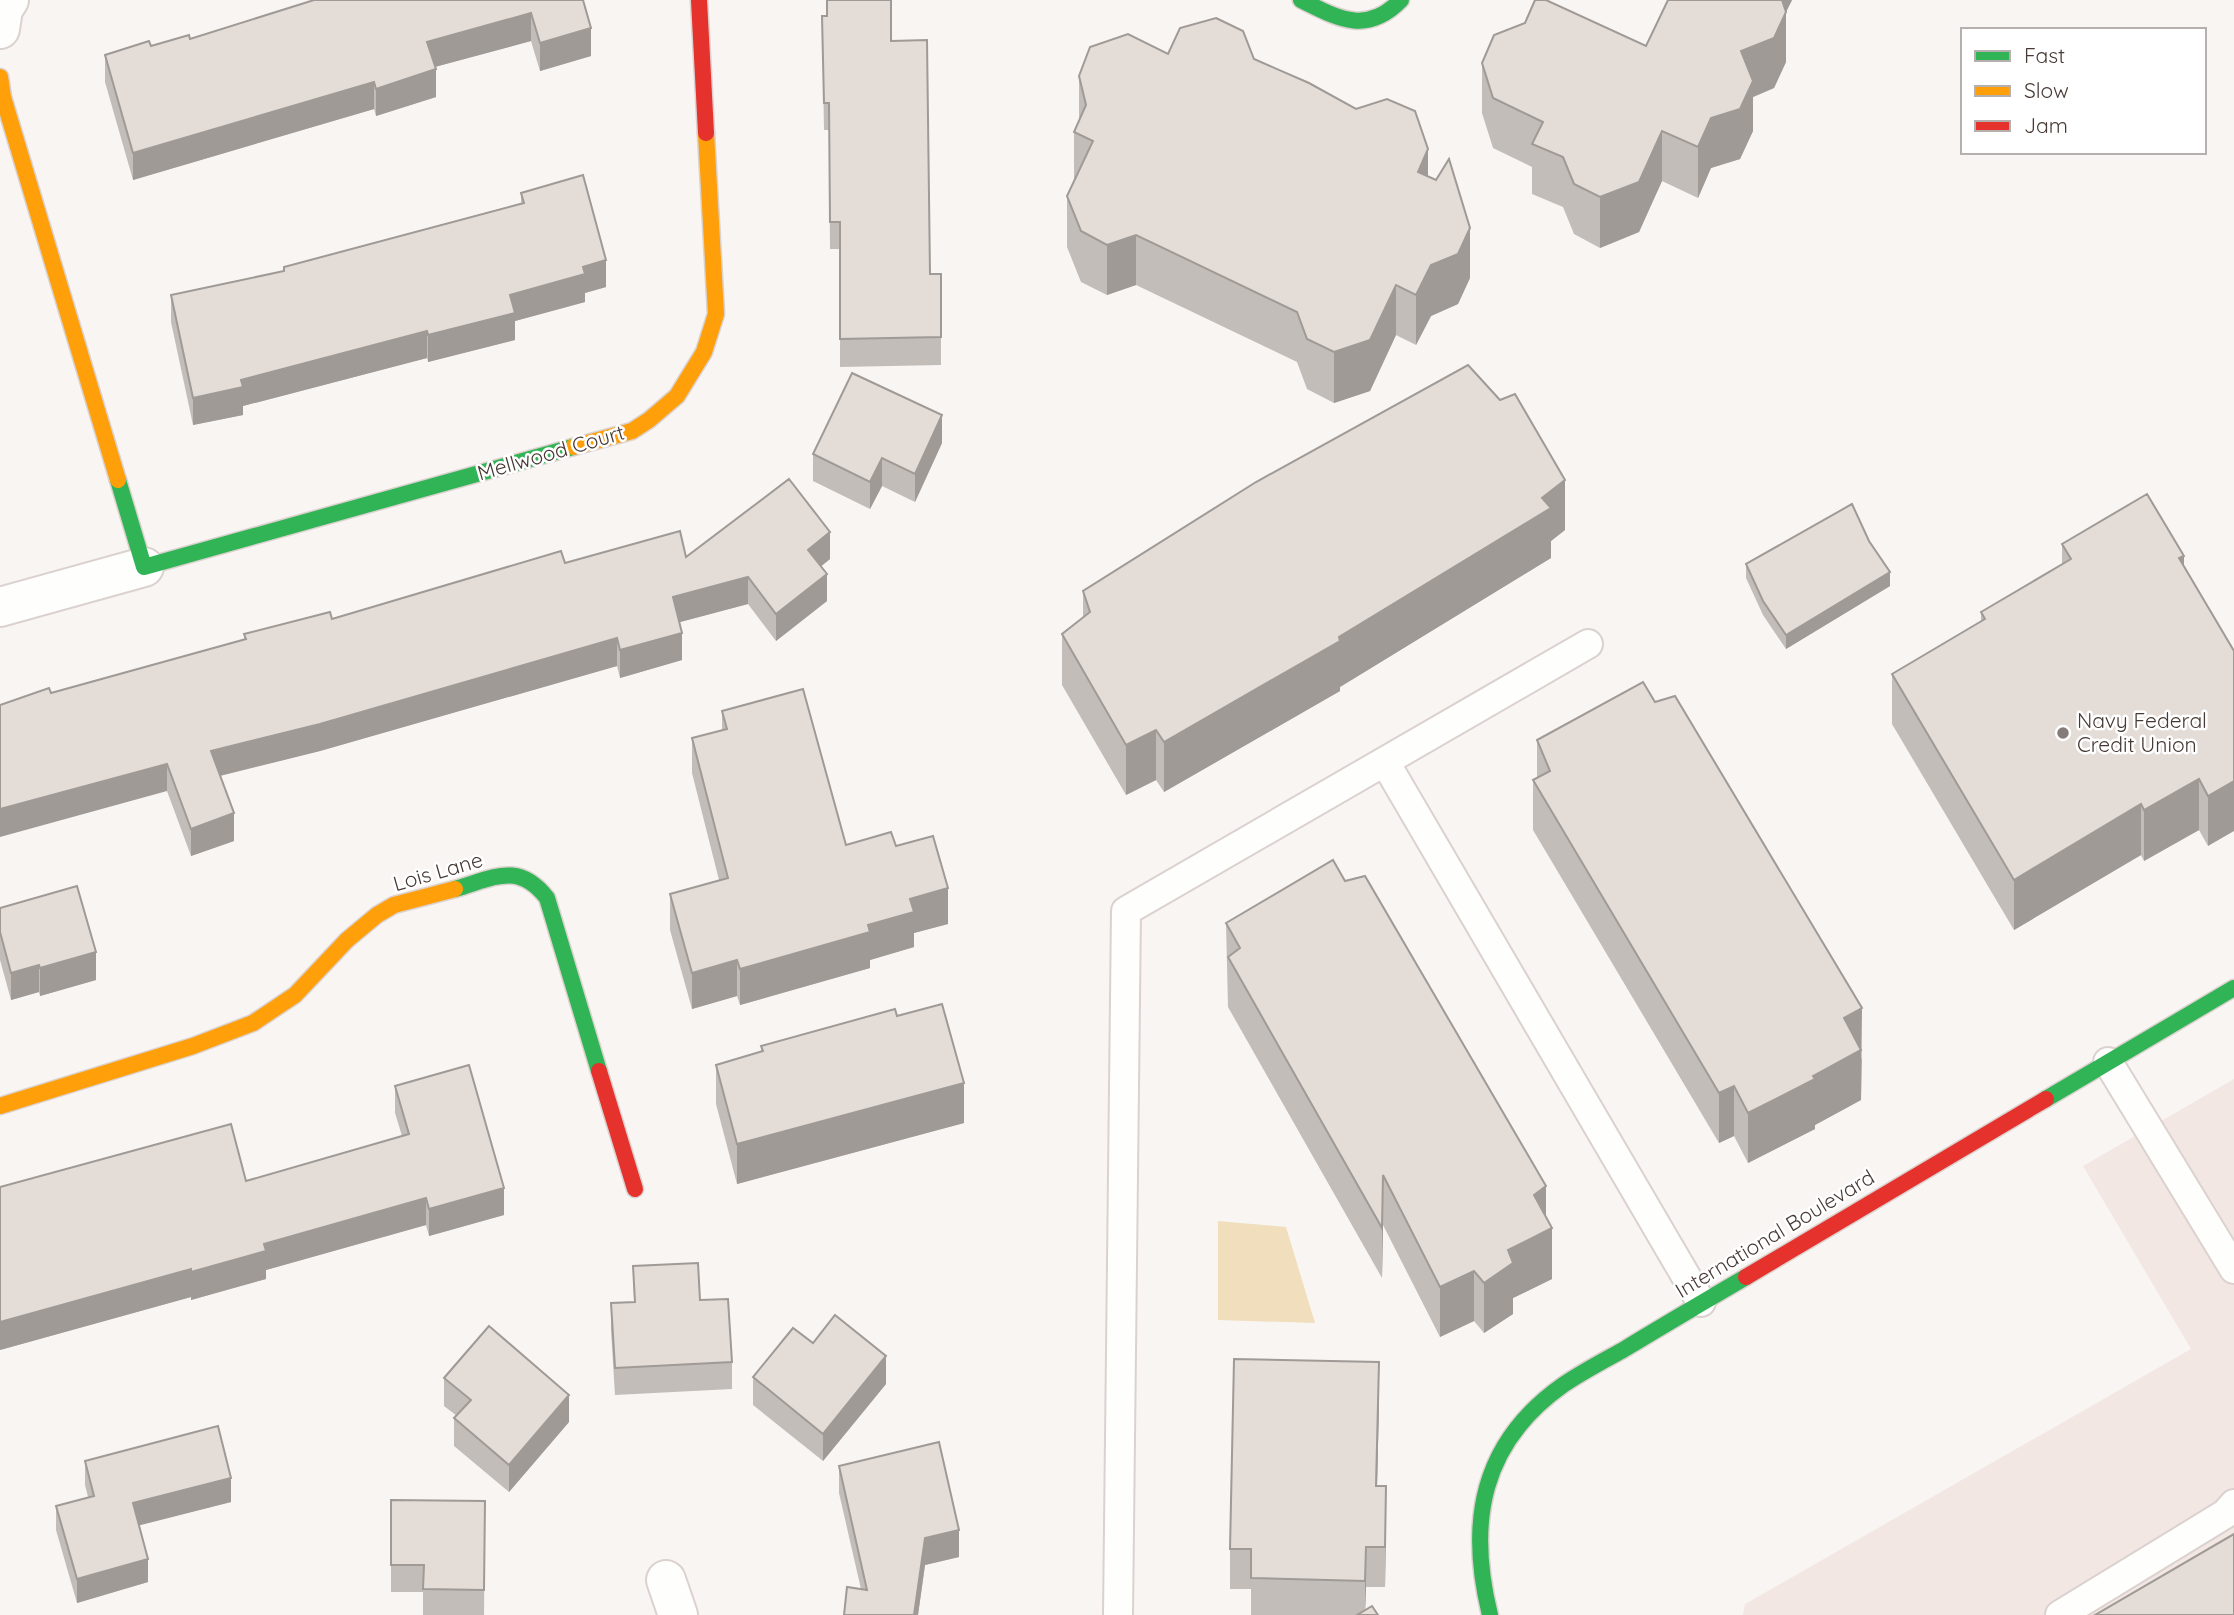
<svg xmlns="http://www.w3.org/2000/svg" width="2234" height="1615" viewBox="0 0 2234 1615" font-family="Quicksand,sans-serif">
<style>
.built{fill:#f3e7e3}
.green{fill:#f0debd}
.lines{fill:none;stroke-linecap:round;stroke-linejoin:round}
.lane-casing{stroke:#dbd2cf;stroke-width:32}
.street-casing{stroke:#dbd2cf;stroke-width:42}
.fast-casing{stroke:#dbd2cf;stroke-width:19}
.slow-casing{stroke:#dbd2cf;stroke-width:19}
.jam-casing{stroke:#dbd2cf;stroke-width:19}
.lane{stroke:#fefefd;stroke-width:28}
.street{stroke:#fefefd;stroke-width:38}
.fast{stroke:#30b455;stroke-width:16}
.slow{stroke:#ff9f0a;stroke-width:16}
.jam{stroke:#e5322d;stroke-width:16}
.wall{fill:#c3bdb9}
.shaded-wall{fill:#9f9a96}
.building{fill:#e3dcd7;stroke:#9f9a96;stroke-width:2}
.poi-dot{fill:#857b78;stroke:#fff;stroke-width:2.5}
.labels{text-anchor:middle;stroke-width:5;stroke-linejoin:round;paint-order:stroke}
.street-label{font-size:21px;fill:#473a35;stroke:#fff}
.poi-label{font-size:21px;fill:#473a35;stroke:#fff;text-anchor:start}
</style>
<rect width="100%" height="100%" fill="#f9f5f3"/>
<polygon class="built" points="2234,1079 2234,1615 1743,1615 1745,1604 2191,1349 2083,1166"/>
<polygon class="green" points="1218,1221 1286,1227 1315,1323 1218,1320"/>
<g class="lines">
<defs>
<g id="lane">
<polyline points="1385,762 1701,1302"/>
<polyline points="2108,1062 2234,1269"/>
<polyline points="1118,1615 1126,911 1588,644"/>
<polyline points="2060,1615 2225,1514 2234,1504"/>
</g>
<g id="street">
<polyline points="0,29 3,9 9,0"/>
<polyline points="0,607 144,567"/>
<polyline points="666,1580 678,1615"/>
</g>
<g id="fast">
<path d="M 1301,0 C 1339,19 1367,35 1401,0"/>
<polyline points="118,480 144,567 573,447"/>
<path d="M 455,889 C 494,878 518,861 547,898 L 599,1071"/>
<polyline points="2046,1099 2234,988"/>
<path d="M 1490,1615 C 1467,1522 1481,1443 1563,1385 C 1582,1372 1603,1361 1623,1350 C 1664,1325 1705,1301 1746,1277"/>
</g>
<g id="slow">
<polyline points="0,77 3,97 118,480"/>
<polyline points="573,447 632,431 649,420 677,396 704,352 716,314 706,133"/>
<polyline points="0,1106 193,1046 253,1023 295,995 347,940 377,915 394,905 455,889"/>
</g>
<g id="jam">
<polyline points="699,0 706,133"/>
<polyline points="599,1071 635,1189"/>
<polyline points="1746,1277 2046,1099"/>
</g>
</defs>
<use href="#lane" class="lane-casing"/>
<use href="#street" class="street-casing"/>
<use href="#fast" class="fast-casing"/>
<use href="#slow" class="slow-casing"/>
<use href="#jam" class="jam-casing"/>
<use href="#lane" class="lane"/>
<use href="#street" class="street"/>
<use href="#fast" class="fast"/>
<use href="#slow" class="slow"/>
<use href="#jam" class="jam"/>
</g>
<g class="wall">
<polygon points="583,0 591,56 540,71 531,41 435,67 436,97 376,116 374,109 133,180 105,82 105,55 151,46 190,39"/>
<polygon points="1668,0 1792,0 1786,12 1786,62 1774,88 1753,97 1753,131 1740,159 1711,168 1698,198 1662,181 1639,232 1600,248 1574,234 1563,207 1532,194 1532,167 1493,148 1482,113 1482,63 1646,46"/>
<polygon points="822,16 891,41 930,274 941,274 941,365 840,367 840,249 830,249 829,130 824,130"/>
<polygon points="1168,54 1254,59 1428,177 1470,278 1458,304 1431,316 1416,345 1396,335 1370,391 1334,403 1307,389 1297,362 1136,285 1107,295 1081,282 1067,247 1067,196 1074,181 1074,132 1079,121 1079,76"/>
<polygon points="521,193 606,287 585,293 585,302 515,321 515,340 428,362 427,358 243,406 243,415 193,425 171,322 171,295 284,271 284,267 521,203"/>
<polygon points="942,443 915,502 882,486 870,509 813,481 813,454"/>
<polygon points="1565,530 1551,541 1551,558 1340,687 1340,691 1164,792 1156,780 1126,795 1062,685 1062,634 1083,617 1083,591"/>
<polygon points="1869,541 1890,586 1786,649 1763,615 1746,578 1746,564"/>
<polygon points="2062,544 2184,566 2234,651 2208,846 2199,830 2144,861 2141,855 2014,930 1892,724 1892,674 1981,621 1981,612 2062,564"/>
<polygon points="686,557 830,559 821,566 827,601 776,641 748,604 679,622 682,660 620,678 617,666 320,751 220,776 234,841 191,856 167,791 51,693 244,640 244,634 332,619 565,563"/>
<polygon points="722,711 846,845 896,846 948,924 914,933 914,947 870,960 870,968 740,1005 737,996 692,1009 670,930 670,894 719,880 692,773 692,738 722,730"/>
<polygon points="1537,740 1862,1059 1861,1100 1815,1125 1815,1129 1748,1163 1734,1136 1719,1143 1533,830 1533,780 1537,778"/>
<polygon points="0,908 96,980 40,996 39,992 11,1000 0,960"/>
<polygon points="1226,923 1546,1217 1552,1279 1513,1298 1513,1314 1484,1333 1474,1321 1440,1337 1383,1225 1382,1278 1228,1007"/>
<polygon points="897,1016 964,1123 737,1184 716,1104 716,1065 761,1052 761,1046"/>
<polygon points="395,1086 504,1215 429,1236 426,1225 266,1270 266,1279 191,1300 191,1297 0,1350 246,1181 402,1136 395,1113"/>
<polygon points="633,1266 700,1300 732,1362 732,1389 615,1395 611,1330 611,1303 634,1302"/>
<polygon points="813,1343 886,1384 823,1461 753,1405 753,1377"/>
<polygon points="444,1378 569,1422 509,1492 454,1446 454,1418 457,1416 444,1406"/>
<polygon points="1379,1402 1377,1486 1386,1526 1385,1587 1366,1587 1365,1610 1378,1615 1251,1615 1251,1589 1230,1589 1230,1549"/>
<polygon points="85,1461 231,1502 139,1525 148,1582 77,1603 56,1530 56,1506 88,1497 85,1485"/>
<polygon points="839,1466 959,1557 925,1565 918,1615 844,1615 861,1589 839,1493"/>
<polygon points="391,1500 485,1501 484,1615 423,1615 423,1592 391,1592"/>
</g>
<g class="shaded-wall">
<polygon points="1776,0 1792,0 1786,12 1786,62 1774,88 1753,97 1753,131 1740,159 1711,168 1698,198 1698,147 1741,51"/>
<polygon points="531,13 531,41 427,69 427,42"/>
<polygon points="591,28 591,56 540,71 540,43"/>
<polygon points="436,69 436,97 376,116 376,89"/>
<polygon points="374,82 374,109 133,180 133,153"/>
<polygon points="1662,131 1662,181 1639,232 1600,248 1600,197"/>
<polygon points="1428,149 1428,199 1418,172"/>
<polygon points="1470,228 1470,278 1458,304 1431,316 1416,345 1416,295 1431,265"/>
<polygon points="1136,235 1136,285 1107,295 1107,245"/>
<polygon points="606,260 606,287 585,293 585,302 515,321 515,340 428,362 428,335 510,295 583,267"/>
<polygon points="1396,285 1396,335 1370,391 1334,403 1334,352"/>
<polygon points="427,331 427,358 243,406 243,415 193,425 193,398 241,380"/>
<polygon points="942,415 942,443 915,502 915,474"/>
<polygon points="882,458 882,486 870,509 870,482"/>
<polygon points="1565,480 1565,530 1551,541 1551,558 1340,687 1340,691 1164,792 1164,742 1542,498"/>
<polygon points="830,532 830,559 808,577 808,550"/>
<polygon points="2184,556 2184,606 2179,558"/>
<polygon points="1890,572 1890,586 1786,649 1786,635"/>
<polygon points="827,574 827,601 776,641 776,614"/>
<polygon points="748,577 748,604 673,624 673,597"/>
<polygon points="682,633 682,660 620,678 620,650"/>
<polygon points="617,638 617,666 320,751 211,778 211,751"/>
<polygon points="1156,730 1156,780 1126,795 1126,745"/>
<polygon points="167,764 167,791 0,837 0,809"/>
<polygon points="2199,779 2199,830 2144,861 2144,810"/>
<polygon points="2234,781 2234,831 2208,846 2208,796"/>
<polygon points="2141,804 2141,855 2014,930 2014,880"/>
<polygon points="234,813 234,841 191,856 191,829"/>
<polygon points="948,888 948,924 914,933 914,947 870,960 870,968 740,1005 740,969 868,925 910,899"/>
<polygon points="96,952 96,980 40,996 40,968"/>
<polygon points="737,960 737,996 692,1009 692,973"/>
<polygon points="39,965 39,992 11,1000 11,973"/>
<polygon points="1862,1008 1861,1100 1815,1125 1815,1129 1748,1163 1748,1113 1813,1076 1844,1018"/>
<polygon points="964,1083 964,1123 737,1184 737,1144"/>
<polygon points="1734,1086 1734,1136 1719,1143 1719,1093"/>
<polygon points="1383,1175 1383,1225 1382,1278 1382,1228"/>
<polygon points="1546,1186 1546,1231 1552,1228 1552,1279 1513,1298 1513,1314 1484,1333 1484,1283 1508,1250 1534,1195"/>
<polygon points="504,1188 504,1215 429,1236 429,1209"/>
<polygon points="426,1198 426,1225 266,1270 266,1279 191,1300 191,1272 264,1244"/>
<polygon points="191,1269 191,1297 0,1350 0,1322"/>
<polygon points="1474,1271 1474,1321 1440,1337 1440,1287"/>
<polygon points="886,1356 886,1384 823,1461 823,1434"/>
<polygon points="1379,1362 1379,1402 1376,1526 1376,1486"/>
<polygon points="569,1395 569,1422 509,1492 509,1465"/>
<polygon points="231,1478 231,1502 133,1527 133,1503"/>
<polygon points="1386,1486 1386,1526 1385,1587 1385,1547"/>
<polygon points="959,1530 959,1557 925,1565 918,1615 914,1615 925,1538"/>
<polygon points="1366,1547 1366,1587 1365,1615 1365,1581"/>
<polygon points="148,1559 148,1582 77,1603 77,1579"/>
</g>
<g class="building">
<polygon points="314,0 583,0 591,28 540,43 531,13 427,42 436,69 376,89 374,82 133,153 105,55 149,41 151,46 189,35 190,39"/>
<polygon points="827,0 891,0 891,41 927,40 930,274 941,274 941,337 840,339 840,222 830,222 829,103 824,103 822,16 827,16"/>
<polygon points="1535,0 1546,0 1646,46 1668,0 1782,0 1786,12 1774,38 1741,51 1753,81 1740,109 1711,118 1698,147 1662,131 1639,182 1600,197 1574,184 1563,157 1532,144 1543,122 1493,98 1482,63 1494,35 1525,23"/>
<polygon points="1216,18 1243,31 1254,59 1309,83 1356,109 1387,99 1415,111 1428,149 1418,172 1436,180 1449,159 1470,228 1458,254 1431,265 1416,295 1396,285 1370,340 1334,352 1307,339 1297,312 1136,235 1107,245 1081,231 1067,196 1093,141 1074,132 1086,105 1079,76 1090,47 1128,34 1168,54 1180,28"/>
<polygon points="583,175 606,260 583,267 585,274 510,295 515,313 428,335 427,331 241,380 243,387 193,398 171,295 284,271 284,267 524,203 521,193"/>
<polygon points="1468,365 1500,400 1515,394 1565,480 1542,498 1551,508 1339,637 1340,641 1164,742 1156,730 1126,745 1062,634 1090,612 1083,591 1256,482"/>
<polygon points="852,373 942,415 915,474 882,458 870,482 813,454"/>
<polygon points="789,479 830,532 808,550 827,574 776,614 748,577 673,597 682,633 620,650 617,638 320,724 211,751 234,813 191,829 167,764 0,809 0,705 49,688 51,693 246,639 244,634 330,612 332,619 561,551 565,563 680,531 686,557"/>
<polygon points="2147,494 2184,556 2179,558 2234,651 2234,781 2208,796 2199,779 2144,810 2141,804 2014,880 1892,674 1985,619 1981,612 2071,559 2062,544"/>
<polygon points="1852,504 1869,541 1890,572 1786,635 1763,601 1746,564"/>
<polygon points="1643,682 1655,702 1675,696 1862,1008 1844,1018 1861,1050 1813,1076 1815,1079 1748,1113 1734,1086 1719,1093 1533,780 1550,771 1537,740"/>
<polygon points="803,689 846,845 891,832 896,846 933,836 948,888 910,899 914,912 868,925 870,932 740,969 737,960 692,973 670,894 728,878 692,738 727,729 722,711"/>
<polygon points="1333,860 1345,881 1365,876 1546,1186 1534,1195 1552,1228 1508,1250 1513,1263 1484,1283 1474,1271 1440,1287 1383,1175 1382,1228 1228,957 1240,948 1226,923"/>
<polygon points="77,886 96,952 40,968 39,965 11,973 0,932 0,908"/>
<polygon points="942,1004 964,1083 737,1144 716,1065 763,1051 761,1046 895,1009 897,1016"/>
<polygon points="469,1065 504,1188 429,1209 426,1198 264,1244 266,1251 191,1272 191,1269 0,1322 0,1187 231,1124 246,1181 409,1134 395,1086"/>
<polygon points="698,1263 700,1300 728,1299 732,1362 615,1368 611,1303 635,1302 633,1266"/>
<polygon points="835,1315 886,1356 823,1434 753,1377 793,1328 813,1343"/>
<polygon points="489,1326 569,1395 509,1465 454,1418 471,1400 444,1378"/>
<polygon points="1234,1359 1379,1362 1376,1486 1386,1486 1385,1547 1366,1547 1365,1581 1251,1578 1251,1549 1230,1549"/>
<polygon points="218,1426 231,1478 133,1503 148,1559 77,1579 56,1506 94,1496 85,1461"/>
<polygon points="939,1442 959,1530 925,1538 914,1615 844,1615 847,1587 867,1590 839,1466"/>
<polygon points="391,1500 485,1501 484,1590 423,1589 424,1565 391,1565"/>
<polygon points="2234,1534 2234,1615 2095,1615"/>
<polygon points="1372,1606 1378,1615 1357,1615"/>
</g>
<circle class="poi-dot" cx="2063" cy="733" r="7"/>
<g class="labels">
<g class="street-label">
<text transform="translate(551 453) rotate(-16)" y="7">Mellwood Court</text>
<text transform="translate(438 872) rotate(-16)" y="7">Lois Lane</text>
<text transform="translate(1775 1234) rotate(-31)" y="7">International Boulevard</text>
</g>
<g class="poi-label">
<text x="2077" y="728">Navy Federal<tspan x="2077" dy="24">Credit Union</tspan></text>
</g>
</g>
<rect x="1961" y="28" width="245" height="126" fill="#ffffff" stroke="#b5b0ae" stroke-width="2"/>
<rect x="1975" y="51" width="35" height="10" fill="#30b455" stroke="#b5b0ae" stroke-width="2"/>
<text x="2024" y="63" font-size="21" fill="#473a35">Fast</text>
<rect x="1975" y="86" width="35" height="10" fill="#ff9f0a" stroke="#b5b0ae" stroke-width="2"/>
<text x="2024" y="98" font-size="21" fill="#473a35">Slow</text>
<rect x="1975" y="121" width="35" height="10" fill="#e5322d" stroke="#b5b0ae" stroke-width="2"/>
<text x="2024" y="133" font-size="21" fill="#473a35">Jam</text>
</svg>
